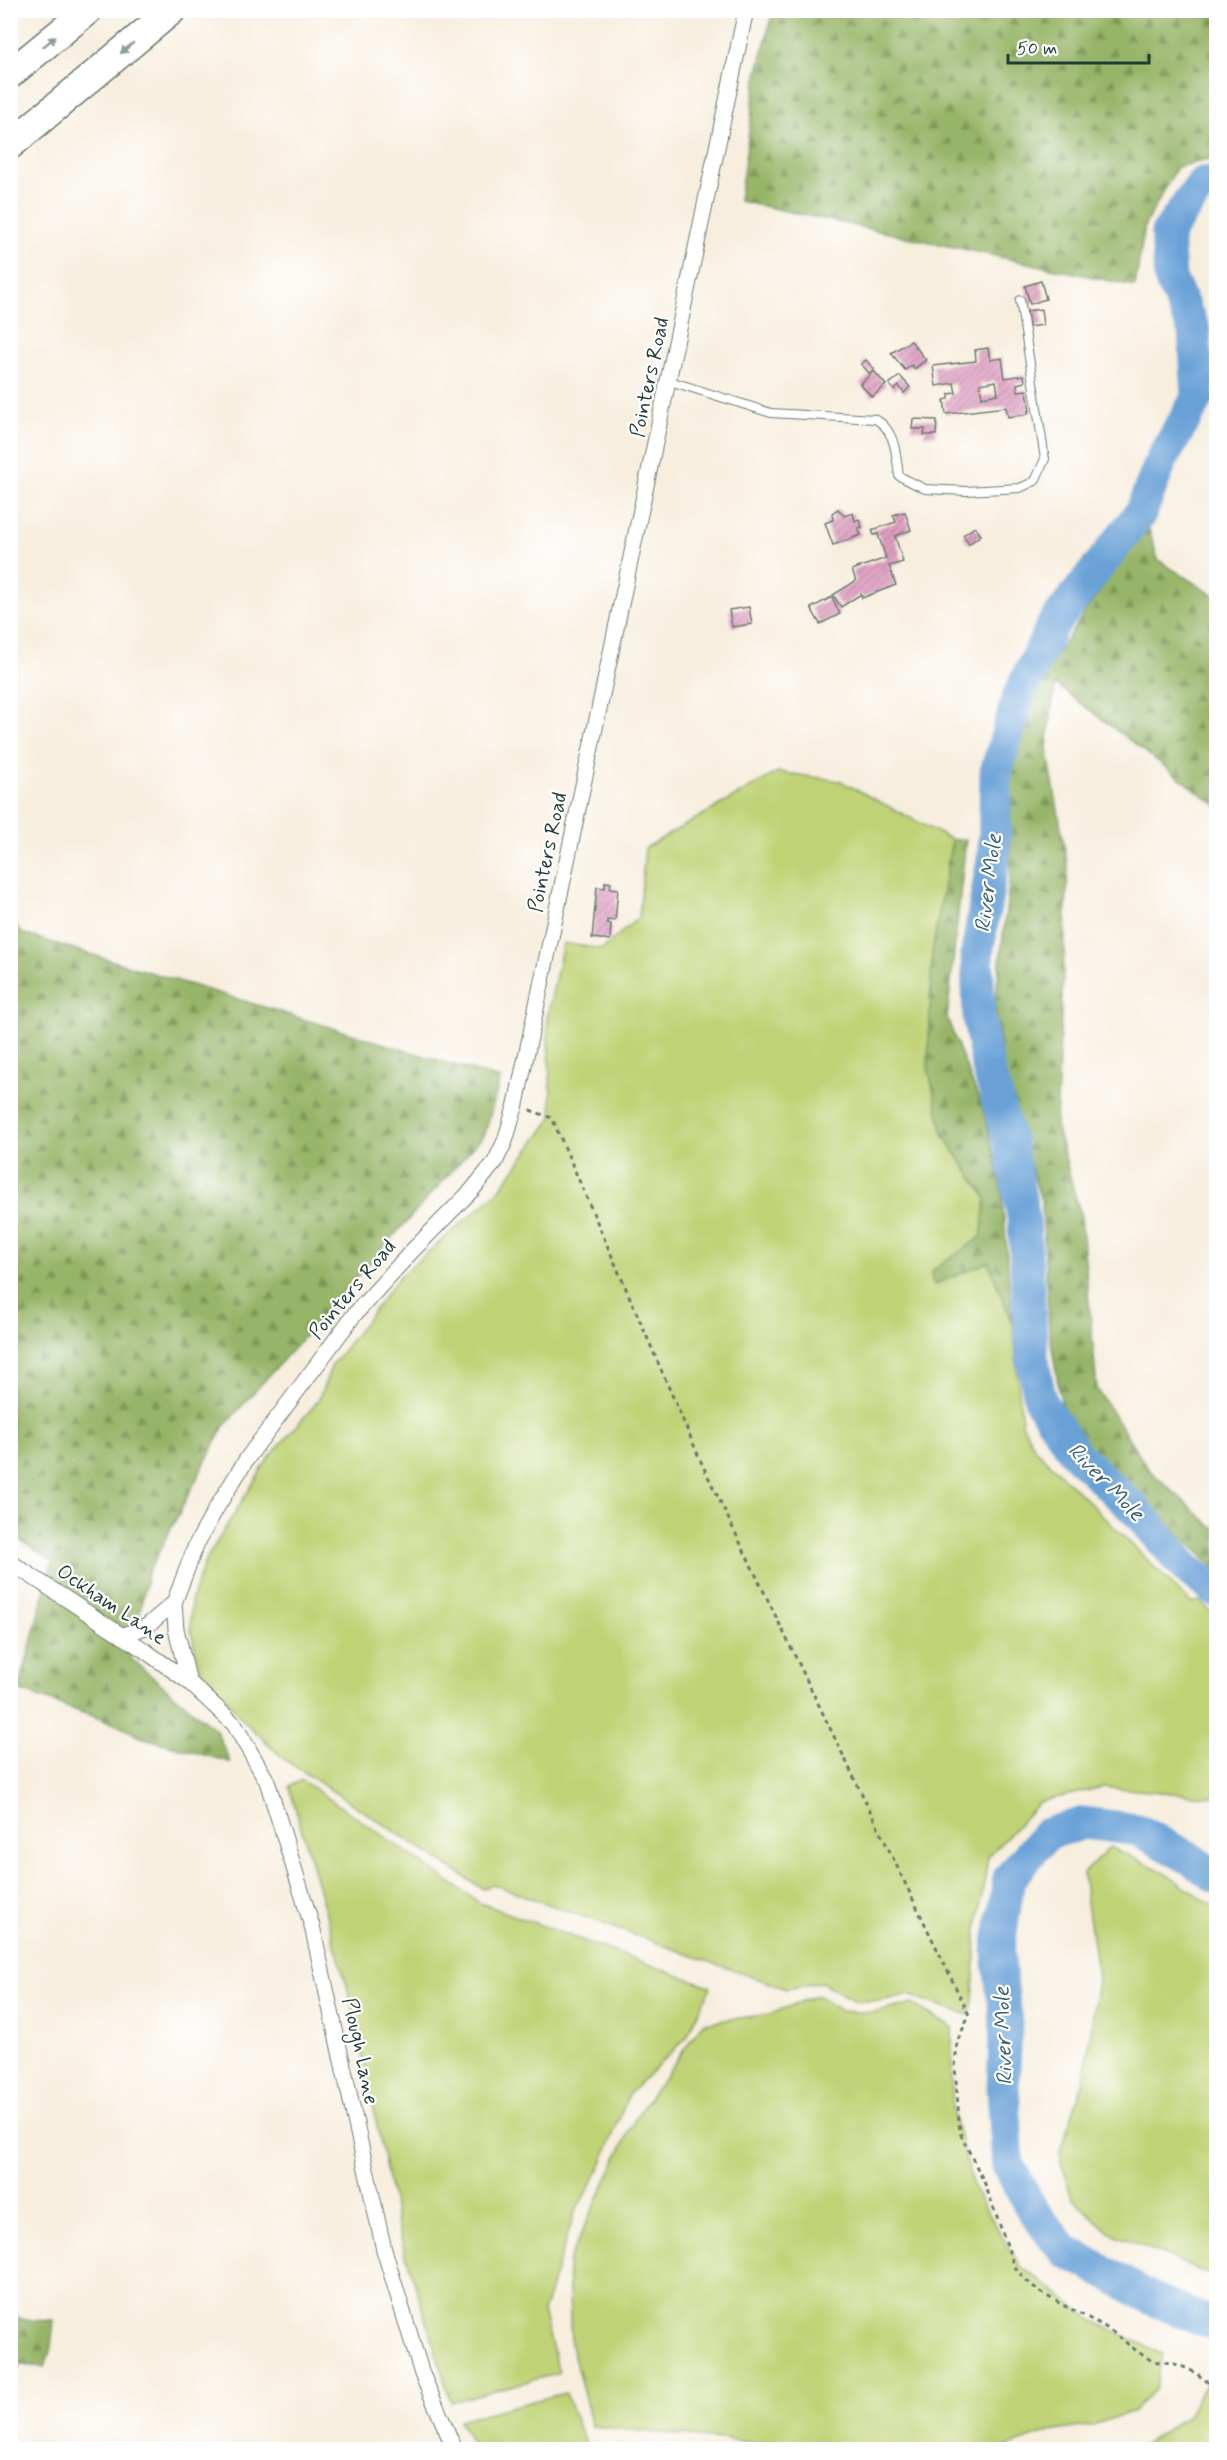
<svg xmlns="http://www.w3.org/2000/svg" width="1227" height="2460" viewBox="0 0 1227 2460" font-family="Mynerve,sans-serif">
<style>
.grass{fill:#bfd376;stroke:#6f8855;stroke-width:1.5}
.forest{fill:url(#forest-firs);stroke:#5b794e;stroke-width:1.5}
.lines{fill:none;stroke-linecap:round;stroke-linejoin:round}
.river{stroke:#69a1d7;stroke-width:33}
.building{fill:url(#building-hatch);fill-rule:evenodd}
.lane-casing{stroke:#6b7b70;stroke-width:10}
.street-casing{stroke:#6b7b70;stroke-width:17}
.highway-casing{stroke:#6b7b70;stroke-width:31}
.path{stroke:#6b7b70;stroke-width:3;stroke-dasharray:4.5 4.5;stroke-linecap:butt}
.lane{stroke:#fff;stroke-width:8}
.street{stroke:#fff;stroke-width:15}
.highway{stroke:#fff;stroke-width:28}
.oneway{fill:#8f9e9a}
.labels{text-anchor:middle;stroke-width:4.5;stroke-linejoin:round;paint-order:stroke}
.street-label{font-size:21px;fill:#1f3d34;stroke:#fff}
.water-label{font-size:22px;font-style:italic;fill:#39606d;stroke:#fff}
</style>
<defs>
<pattern id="forest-firs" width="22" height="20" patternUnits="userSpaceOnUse" patternTransform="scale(1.5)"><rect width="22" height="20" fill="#97b567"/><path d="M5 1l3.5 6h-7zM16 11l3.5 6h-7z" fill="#7b9456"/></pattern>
<pattern id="building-hatch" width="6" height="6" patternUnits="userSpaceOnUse" patternTransform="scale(1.5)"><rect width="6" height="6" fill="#df9ec1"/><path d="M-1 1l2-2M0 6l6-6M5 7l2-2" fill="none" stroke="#b4829e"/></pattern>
</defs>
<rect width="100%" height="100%" fill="#fff"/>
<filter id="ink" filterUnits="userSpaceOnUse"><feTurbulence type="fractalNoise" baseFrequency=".0167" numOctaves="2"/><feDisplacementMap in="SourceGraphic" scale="12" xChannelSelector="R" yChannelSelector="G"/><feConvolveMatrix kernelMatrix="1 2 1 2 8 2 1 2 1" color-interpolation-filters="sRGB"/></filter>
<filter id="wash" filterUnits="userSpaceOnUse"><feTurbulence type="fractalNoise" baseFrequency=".008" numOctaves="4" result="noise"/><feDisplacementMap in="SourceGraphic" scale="24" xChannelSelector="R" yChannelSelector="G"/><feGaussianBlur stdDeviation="1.35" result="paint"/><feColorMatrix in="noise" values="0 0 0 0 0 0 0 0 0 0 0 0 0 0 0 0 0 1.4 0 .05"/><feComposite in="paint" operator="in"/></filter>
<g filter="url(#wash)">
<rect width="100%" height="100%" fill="#f7eede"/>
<g class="grass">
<polygon points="778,772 840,781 952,840 932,953 943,1134 986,1198 982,1237 934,1284 988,1262 1013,1324 1022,1423 1035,1449 1191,1603 1201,1601 1216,1619 1216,1797 1103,1787 1039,1802 988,1857 976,1936 973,2002 969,2015 908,1995 878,2001 855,2001 821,1982 786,1989 492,1884 483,1889 285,1760 245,1722 199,1666 191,1631 191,1601 205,1561 268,1459 318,1401 332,1365 400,1276 497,1193 552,1118 547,1017 563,943 602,949 639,917 645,848"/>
<polygon points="302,1780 480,1903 711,1987 685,2039 629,2094 600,2168 574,2214 543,2312 559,2373 451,2402 399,2232 351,2000 289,1786"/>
<polygon points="1110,1847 1158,1869 1216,1908 1216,2277 1109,2232 1072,2198 1059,2155 1084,2080 1098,1979 1083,1874"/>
<polygon points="818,1995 841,2011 872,2013 912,2004 952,2027 952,2110 974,2189 1020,2266 1094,2321 1162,2354 1156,2389 1133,2411 1093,2425 1049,2432 1001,2449 822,2449 592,2426 571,2345 568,2262 636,2117 703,2023 770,2014"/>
<polygon points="1216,2366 1216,2449 1137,2449 1186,2417"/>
<polygon points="565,2393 586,2446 659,2449 475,2449 459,2420"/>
</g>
<g class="forest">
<polygon points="773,11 1216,11 1216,157 1177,167 1145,225 1135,286 739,201 757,75"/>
<polygon points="1147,522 1158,560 1216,597 1216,805 1055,684 1047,748 1068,868 1056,1125 1081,1217 1097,1389 1148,1469 1216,1530 1216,1569 1094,1454 1062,1406 1049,1331 1042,1203 1006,1089 995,1004 1010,877 1010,777 1040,678"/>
<polygon points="966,839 947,1018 985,1115 1001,1185 1013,1324 988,1262 934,1285 930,1272 981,1237 986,1198 943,1134 928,1067 932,953 952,840"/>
<polygon points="10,917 21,933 500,1079 485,1134 224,1426 148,1573 130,1658 216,1730 230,1762 141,1737 117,1725 19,1690 52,1561 11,1534"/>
<polygon points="10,2315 25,2320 54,2321 50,2354 44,2367 11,2364"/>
</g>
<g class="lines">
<g class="river">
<polyline points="1216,182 1203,183 1167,233 1170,278 1194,330 1198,397 1162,459 1141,512 1052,626 1019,695 996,772 994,853 977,953 979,1019 987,1064 1010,1144 1024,1221 1032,1358 1041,1403 1075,1453 1137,1512 1186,1568 1216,1591"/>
<polyline points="1216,1877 1191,1859 1138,1830 1084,1823 1047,1834 1009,1878 998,1952 1006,2023 1003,2087 1008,2165 1033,2211 1064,2250 1158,2302 1216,2325"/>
</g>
</g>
<g id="blocks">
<g class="building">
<polygon points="1041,281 1046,299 1030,304 1025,286"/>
<polygon points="1041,309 1043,325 1029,327 1027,311"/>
<polygon points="911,341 926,360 914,369 912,365 905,370 891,353"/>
<path d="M 988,348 L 990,360 L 1002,358 L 1005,378 L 1024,375 L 1025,382 L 1017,384 L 1018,391 L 1027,390 L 1030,411 L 1028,411 L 1028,414 L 1008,417 L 1006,407 L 946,414 L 944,400 L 949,399 L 949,394 L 956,393 L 954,383 L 936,386 L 933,366 L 976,361 L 975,350 ZM 996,381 L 998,394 L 982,397 L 980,384 Z"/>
<polygon points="866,360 874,369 869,373 861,364"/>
<polygon points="874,371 886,385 872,397 860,384"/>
<polygon points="900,376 910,387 904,393 899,386 894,390 889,384"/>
<polygon points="913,419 937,420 936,435 924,435 925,429 912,429"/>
<polygon points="838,509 844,516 853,513 855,521 859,519 862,527 858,528 861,535 833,545 825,523 833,520 832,513"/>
<polygon points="905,512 911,530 895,536 903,562 889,566 896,585 862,598 861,594 841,607 833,595 856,581 852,570 886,558 878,534 874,535 872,530 896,522 893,515"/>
<polygon points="975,527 981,535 969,544 963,535"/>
<polygon points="832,597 840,614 820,624 811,608"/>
<polygon points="749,607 752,624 732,627 729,610"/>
<polygon points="605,882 611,883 610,888 618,889 615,921 607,920 607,923 611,924 610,940 592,938 597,887 605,888"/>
</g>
</g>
</g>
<g filter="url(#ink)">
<use href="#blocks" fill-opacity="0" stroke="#6b7b70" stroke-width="1.5"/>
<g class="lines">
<defs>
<path id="lane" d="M 670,381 L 771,413 L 875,419 C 896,430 896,455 899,476 L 925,489 L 966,491 L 1020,488 L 1035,481 L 1045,459 L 1020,300"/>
<g id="street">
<polyline points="10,1562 144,1650 189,1682 234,1724 267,1781 312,1926 384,2250 422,2374 455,2450"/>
<polyline points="122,1636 147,1626 174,1603"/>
<polyline points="189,1682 176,1629 174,1603 196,1545 217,1507 248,1457 354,1315 412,1251 472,1190 495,1162 505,1141 516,1104 746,10"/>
</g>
<g id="highway">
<polyline points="10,74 88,10"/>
<polyline points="10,145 172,10"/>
</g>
</defs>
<use href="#lane" class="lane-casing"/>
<use href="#street" class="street-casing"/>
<use href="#highway" class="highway-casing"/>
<path class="path" d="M 530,1110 L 552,1118 L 702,1464 L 969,2015 L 957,2042 L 955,2067 L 960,2133 L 985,2184 L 1014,2265 C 1033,2296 1075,2309 1105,2327 C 1121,2337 1134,2351 1151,2360 C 1157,2363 1163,2361 1169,2363 C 1188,2366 1203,2377 1216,2390"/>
<use href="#lane" class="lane"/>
<use href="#street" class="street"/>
<use href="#highway" class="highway"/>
</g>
<defs><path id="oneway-solid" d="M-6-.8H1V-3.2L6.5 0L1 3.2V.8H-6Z" transform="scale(1.5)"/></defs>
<g class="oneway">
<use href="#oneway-solid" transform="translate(49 42) rotate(-39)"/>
<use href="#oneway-solid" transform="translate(127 48) rotate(140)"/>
</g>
</g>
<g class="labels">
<g class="street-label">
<text transform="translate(649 377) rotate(-78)" y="7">Pointers Road</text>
<text transform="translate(547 852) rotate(-78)" y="7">Pointers Road</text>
<text transform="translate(352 1289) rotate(-50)" y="7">Pointers Road</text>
<text transform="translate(112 1604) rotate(34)" y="7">Ockham Lane</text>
<text transform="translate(361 2051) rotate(78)" y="7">Plough Lane</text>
</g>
<g class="water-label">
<text transform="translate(987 883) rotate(-83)" y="8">River Mole</text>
<text transform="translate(1107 1481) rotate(46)" y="8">River Mole</text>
<text transform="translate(1002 2036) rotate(-92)" y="8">River Mole</text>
</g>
</g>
<rect width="1227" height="2460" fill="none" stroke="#fff" stroke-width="36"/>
<path d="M1008 54v9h141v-9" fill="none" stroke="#1f3d34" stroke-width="3"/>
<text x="1017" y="54" font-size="18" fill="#1f3d34" stroke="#ffffff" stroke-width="4.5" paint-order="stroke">50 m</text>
</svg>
